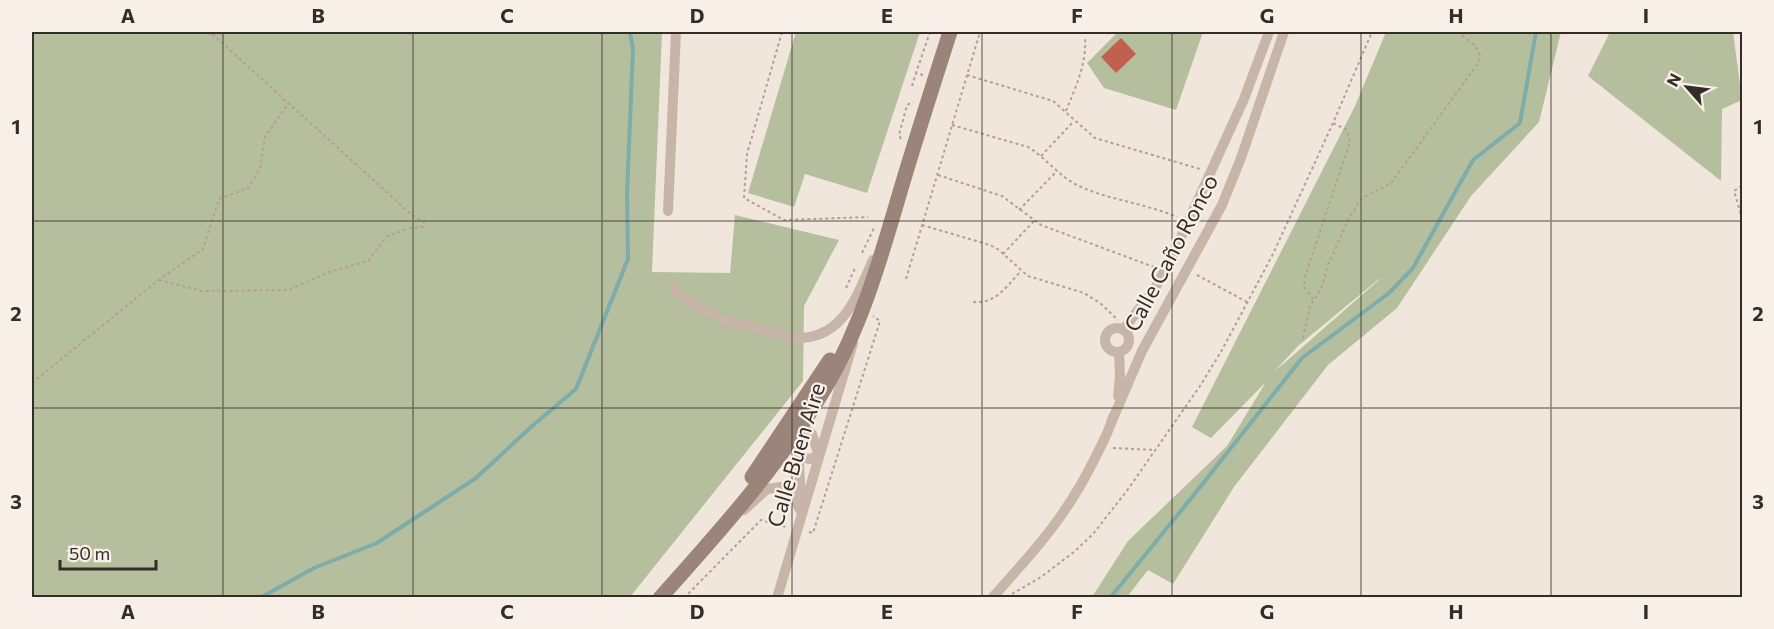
<svg xmlns="http://www.w3.org/2000/svg" width="1774" height="629" viewBox="0 0 1774 629" font-family="Commissioner,sans-serif">
<style>
.green{fill:#b5bf9d;fill-rule:evenodd}
.lines{fill:none;stroke-linecap:round;stroke-linejoin:round}
.stream{stroke:#7dacab;stroke-width:4}
.building{fill:#bf614c}
.path{stroke:#b49f93;stroke-width:2;stroke-dasharray:3 3;stroke-linecap:butt}
.street{stroke:#c8b5a9;stroke-width:10}
.secondary{stroke:#9b847a;stroke-width:15}
.grid{fill:none;stroke:#352c28;stroke-width:1.5;stroke-opacity:0.55}
.labels{text-anchor:middle;stroke-width:4.5;stroke-linejoin:round;paint-order:stroke}
.street-label{font-size:22px;fill:#352c28;stroke:#f8f0e8}
.neatline{fill:none;stroke:#352c28;stroke-width:2}
.grid-label{font-size:20px;text-anchor:middle;font-weight:bold;fill:#352c28}
</style>
<rect width="100%" height="100%" fill="#f0e6dc"/>
<g class="green">
<polygon points="32,32 662,32 652,272 730,273 735,215 839,240 804,306 803,381 630,597 32,597"/>
<polygon points="796,32 920,32 867,193 805,174 794,207 748,193"/>
<polygon points="1118,32 1203,32 1176,110 1104,88 1087,63"/>
<path d="M 1386,32 L 1561,32 L 1539,122 L 1471,196 L 1397,308 L 1328,365 L 1234,487 L 1173,584 L 1148,570 L 1127,597 L 1092,597 L 1128,541 L 1227,446 L 1266,382 L 1211,438 L 1192,427 L 1355,106 ZM 1379,279 L 1380,279 L 1274,372 L 1298,346 Z"/>
<polygon points="1610,32 1733,32 1742,100 1722,109 1721,181 1588,76"/>
</g>
<g class="lines">
<g class="stream">
<polyline points="260,598 314,568 377,543 476,478 531,427 576,389 628,259 627,193 633,49 630,32"/>
<polyline points="1110,598 1197,491 1302,358 1389,293 1413,268 1473,160 1520,123 1536,32"/>
</g>
</g>
<polygon class="building" points="1121,38 1136,54 1116,73 1101,57"/>
<g class="lines">
<g class="path">
<polyline points="782,32 747,154 744,198 784,220 868,217"/>
<polyline points="923,75 916,73 930,32"/>
<polyline points="967,75 1053,101 1095,138 1200,169"/>
<polyline points="912,86 916,73"/>
<path d="M 1066,111 C 1076,86 1087,63 1085,36"/>
<path d="M 952,125 L 1028,147 C 1045,157 1058,175 1075,184 C 1106,200 1145,203 1177,217"/>
<polyline points="901,139 899,135 907,105 913,102"/>
<polyline points="1041,156 1074,121"/>
<polyline points="938,175 1002,196 1041,225 1154,267"/>
<polyline points="1742,186 1734,191 1742,218"/>
<polyline points="1019,210 1057,171"/>
<polyline points="922,225 990,245 999,250 1028,276 1084,293 1100,303 1118,320"/>
<polyline points="862,253 874,228"/>
<polyline points="1003,254 1034,221"/>
<polyline points="1197,275 1247,302"/>
<polyline points="906,279 980,32"/>
<polyline points="159,280 202,291 288,290 329,272 368,261 387,236 411,228 423,227 424,222 412,215 210,32"/>
<polyline points="846,288 856,266"/>
<polyline points="1313,299 1304,286 1305,276 1350,142 1347,130 1333,123"/>
<path d="M 973,302 C 996,304 1006,287 1021,271"/>
<path d="M 1303,338 L 1310,306 L 1321,289 L 1328,265 L 1349,218 L 1360,201 L 1366,196 L 1391,183 L 1479,62 C 1483,47 1467,40 1458,32"/>
<polyline points="32,383 156,282 203,249 219,199 248,188 260,169 265,137 288,104"/>
<polyline points="1113,448 1155,450"/>
<polyline points="809,532 813,533 880,321 873,316"/>
<polyline points="1012,594 1041,577 1074,552 1093,534 1126,492 1200,386 1222,350 1273,254 1333,123 1372,32"/>
<polyline points="684,598 761,520 786,527"/>
</g>
<g class="street">
<polyline points="668,211 676,32"/>
<path d="M 672,287 L 690,302 L 721,319 L 793,338 C 842,341 856,298 873,260"/>
<circle cx="1117" cy="340" r="12"/>
<polyline points="1123,330 1155,288 1171,259 1244,99 1269,32"/>
<polyline points="1118,396 1120,376 1119,352"/>
<polyline points="1111,423 1142,351 1222,205 1241,158 1284,32"/>
<polyline points="799,456 809,459 819,456 812,434 800,426 798,442 801,503"/>
<polyline points="744,510 767,489 781,487 793,497 800,510"/>
<polyline points="777,598 853,343"/>
<path d="M 992,598 C 1034,551 1066,517 1094,460 C 1101,446 1109,432 1113,417"/>
</g>
<g class="secondary">
<polyline points="752,477 830,360"/>
<path d="M 660,598 C 721,530 782,462 828,383 C 862,324 881,257 900,192 C 916,138 933,85 950,32"/>
</g>
</g>
<path class="grid" d="M 223,32 L 223,598M 413,32 L 413,598M 602,32 L 602,598M 792,32 L 792,598M 982,32 L 982,598M 1172,32 L 1172,598M 1361,32 L 1361,598M 1551,32 L 1551,598M 32,221 L 1742,221M 32,408 L 1742,408"/>
<g class="labels">
<g class="street-label">
<text transform="translate(1171 253) rotate(-62)" y="8">Calle Caño Ronco</text>
<text transform="translate(796 455) rotate(-73)" y="8">Calle Buen Aire</text>
</g>
</g>
<rect width="1774" height="629" fill="none" stroke="#f8f0e8" stroke-width="66"/>
<g transform="translate(1687 87) rotate(298)" stroke="#f8f0e8" stroke-width="4.5" paint-order="stroke">
<path d="M0-4.5L10 22L0 15L-10 22Z" fill="#352c28"/>
<text y="-9" font-size="16" font-weight="bold" text-anchor="middle" fill="#352c28">N</text>
</g>
<path d="M60 560v9h96v-9" fill="none" stroke="#352c28" stroke-width="3"/>
<text x="69" y="560" font-size="18" fill="#352c28" stroke="#f8f0e8" stroke-width="4.5" paint-order="stroke">50 m</text>
<rect x="33" y="33" width="1708" height="563" class="neatline"/>
<g class="grid-label">
<text x="128" y="23">A</text>
<text x="318" y="23">B</text>
<text x="507" y="23">C</text>
<text x="697" y="23">D</text>
<text x="887" y="23">E</text>
<text x="1077" y="23">F</text>
<text x="1267" y="23">G</text>
<text x="1456" y="23">H</text>
<text x="1646" y="23">I</text>
<text x="16" y="134">1</text>
<text x="1758" y="134">1</text>
<text x="16" y="321">2</text>
<text x="1758" y="321">2</text>
<text x="16" y="509">3</text>
<text x="1758" y="509">3</text>
<text x="128" y="619">A</text>
<text x="318" y="619">B</text>
<text x="507" y="619">C</text>
<text x="697" y="619">D</text>
<text x="887" y="619">E</text>
<text x="1077" y="619">F</text>
<text x="1267" y="619">G</text>
<text x="1456" y="619">H</text>
<text x="1646" y="619">I</text>
</g>
</svg>
